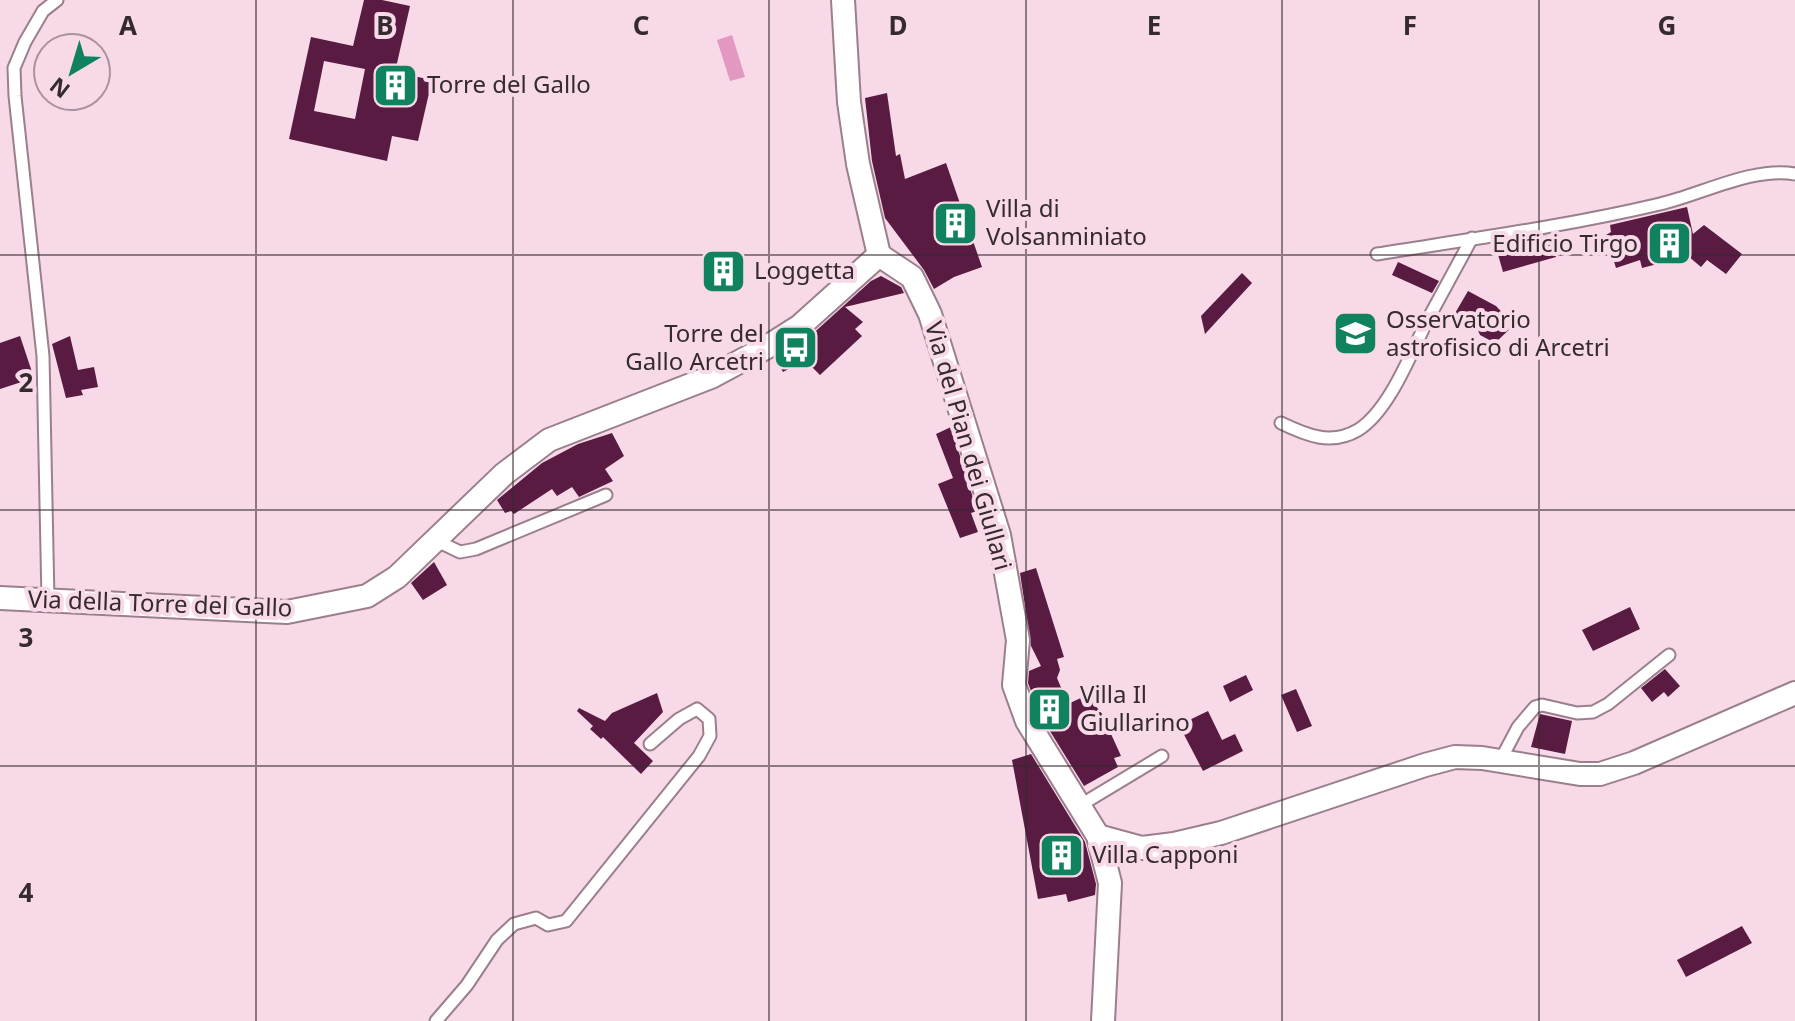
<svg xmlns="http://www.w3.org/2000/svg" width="1795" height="1021" viewBox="0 0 1795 1021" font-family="'Noto Sans',sans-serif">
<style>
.water{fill:#e298c0}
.building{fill:#591b41;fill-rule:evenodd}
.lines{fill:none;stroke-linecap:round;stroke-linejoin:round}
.lane-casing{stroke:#9b7f8d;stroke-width:15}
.street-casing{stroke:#9b7f8d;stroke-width:26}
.lane{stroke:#fff;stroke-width:11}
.street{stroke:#fff;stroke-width:22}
.grid{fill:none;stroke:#352a2f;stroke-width:2;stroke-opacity:0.55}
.labels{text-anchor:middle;stroke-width:8;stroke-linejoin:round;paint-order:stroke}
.poi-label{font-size:24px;fill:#352a2f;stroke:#f7d9e8;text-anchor:start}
.street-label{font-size:24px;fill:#352a2f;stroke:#f7d9e8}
.grid-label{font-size:26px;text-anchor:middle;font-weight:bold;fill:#352a2f;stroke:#f7d9e8;stroke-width:8;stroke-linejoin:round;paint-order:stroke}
</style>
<rect width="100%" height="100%" fill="#f7d9e8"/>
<polygon class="water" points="732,35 745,77 730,81 717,40"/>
<g class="building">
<path d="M 364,0 L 382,0 L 410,6 L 395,72 L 432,80 L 418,141 L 392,136 L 387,161 L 289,139 L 311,37 L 353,46 ZM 324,61 L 365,69 L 355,119 L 314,111 Z"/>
<polygon points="887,93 896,156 900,154 905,179 946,163 982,267 954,277 934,289 924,270 885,218 872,161 865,98"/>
<polygon points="1687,207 1693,234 1704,225 1742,254 1726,274 1707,260 1701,267 1688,256 1642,268 1640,260 1616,268 1606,235 1611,232 1610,225"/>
<polygon points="1549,235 1556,257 1503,272 1495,244"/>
<polygon points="720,254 739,264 726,287 708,277"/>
<polygon points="1398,262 1439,281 1432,293 1392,275"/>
<polygon points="1242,273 1252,283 1205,334 1201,316"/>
<polygon points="881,276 901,287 904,293 845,307 863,322 855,329 862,336 820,375 805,360 783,372 776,358 797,348 871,281"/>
<polygon points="1468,291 1496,306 1514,325 1495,343 1480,335 1477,328 1454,315"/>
<polygon points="20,336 34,378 0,389 0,343"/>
<polygon points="70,336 78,370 94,367 98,387 81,390 83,395 66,398 52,344"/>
<polygon points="951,427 977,511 971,513 978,532 960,538 938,484 953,478 936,434"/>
<polygon points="612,433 624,456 605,469 613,481 579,497 572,487 557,496 552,489 514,514 511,511 505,513 497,500 542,463 578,444"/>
<polygon points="434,562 447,585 423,600 411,583"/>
<polygon points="1036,568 1064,657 1057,659 1060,670 1057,678 1068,704 1087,695 1102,714 1121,756 1114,758 1118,767 1084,786 1040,715 1028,683 1029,671 1041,666 1031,646 1020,573"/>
<polygon points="1630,607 1640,629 1593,651 1582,630"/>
<polygon points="1665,669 1680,686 1668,697 1664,692 1652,702 1641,688"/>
<polygon points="1246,675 1253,690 1230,702 1223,686"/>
<polygon points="1296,689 1312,726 1297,732 1281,695"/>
<polygon points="657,693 663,712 634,743 653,761 641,774 603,737 601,739 590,729 593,726 577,711 579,708 605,721 612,713"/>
<polygon points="1208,711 1222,740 1235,734 1243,751 1203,771 1179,725"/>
<polygon points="1540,714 1572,721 1565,754 1531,747"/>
<polygon points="1031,754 1085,842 1096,884 1095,895 1068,902 1066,894 1038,899 1012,760"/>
<polygon points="1742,926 1752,943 1686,977 1677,960"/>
</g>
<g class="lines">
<defs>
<g id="lane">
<path d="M 1377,254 C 1471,239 1567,226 1660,204 C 1700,195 1754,166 1795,174"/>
<path d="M 1281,423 C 1306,435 1331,446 1358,430 C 1389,411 1411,353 1427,321 C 1442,293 1457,266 1472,238"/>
<polyline points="435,540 460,552 476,549 606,495"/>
<polyline points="48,600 43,356 15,96 14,68 25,42 43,11 57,0"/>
<polyline points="1500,761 1518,727 1535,707 1542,705 1577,713 1593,712 1608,704 1669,655"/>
<polyline points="1079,806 1162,756"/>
<polyline points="436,1021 467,985 497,940 514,924 536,918 548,925 566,921 699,756 710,736 709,719 697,709 679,719 650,744"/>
</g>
<g id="street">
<polyline points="843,0 849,102 858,164 879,255"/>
<polyline points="879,255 912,277 930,314 999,535 1018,640 1014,685 1027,721 1098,836 1110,883 1103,1021"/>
<polyline points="0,598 287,612 367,596 397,577 504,474 549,440 711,377 767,347 800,326 879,255"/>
<polyline points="1098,836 1142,848 1174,844 1221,833 1425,765 1455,757 1482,758 1580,774 1600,774 1634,763 1795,693"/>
</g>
</defs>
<use href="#lane" class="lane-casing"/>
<use href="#street" class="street-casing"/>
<use href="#lane" class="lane"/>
<use href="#street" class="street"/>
</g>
<path class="grid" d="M 256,0 L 256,1021M 513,0 L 513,1021M 769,0 L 769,1021M 1026,0 L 1026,1021M 1282,0 L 1282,1021M 1539,0 L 1539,1021M 0,255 L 1795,255M 0,510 L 1795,510M 0,766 L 1795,766"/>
<defs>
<symbol id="building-square" viewBox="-11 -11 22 22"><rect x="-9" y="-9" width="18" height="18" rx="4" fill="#108260" stroke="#f7d9e8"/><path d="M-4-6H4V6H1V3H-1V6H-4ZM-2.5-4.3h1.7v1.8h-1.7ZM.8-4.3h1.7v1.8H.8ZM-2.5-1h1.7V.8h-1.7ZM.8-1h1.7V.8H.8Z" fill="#fff"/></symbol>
<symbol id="university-square" viewBox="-11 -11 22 22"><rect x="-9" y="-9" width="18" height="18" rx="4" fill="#108260" stroke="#f7d9e8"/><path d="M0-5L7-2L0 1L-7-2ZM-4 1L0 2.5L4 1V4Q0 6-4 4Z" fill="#fff"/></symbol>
<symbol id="bus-square" viewBox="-11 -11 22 22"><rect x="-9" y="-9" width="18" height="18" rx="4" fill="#108260" stroke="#f7d9e8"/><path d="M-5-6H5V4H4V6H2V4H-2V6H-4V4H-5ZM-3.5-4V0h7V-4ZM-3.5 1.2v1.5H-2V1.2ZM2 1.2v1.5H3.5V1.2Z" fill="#fff"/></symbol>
</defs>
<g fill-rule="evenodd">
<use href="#building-square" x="370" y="60" width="51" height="51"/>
<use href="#building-square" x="930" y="198" width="51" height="51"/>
<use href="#building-square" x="1644" y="218" width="51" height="51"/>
<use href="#building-square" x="698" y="246" width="51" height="51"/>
<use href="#university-square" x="1330" y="308" width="51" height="51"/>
<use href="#bus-square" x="770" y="322" width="51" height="51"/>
<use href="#building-square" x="1024" y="684" width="51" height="51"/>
<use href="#building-square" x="1036" y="830" width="51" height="51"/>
</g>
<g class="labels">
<g class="poi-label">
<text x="427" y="93">Torre del Gallo</text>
<text x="986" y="217">Villa di<tspan x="986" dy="28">Volsanminiato</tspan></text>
<text x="1638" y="252" text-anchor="end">Edificio Tirgo</text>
<text x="754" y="279">Loggetta</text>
<text x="1386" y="328">Osservatorio<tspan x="1386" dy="28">astrofisico di Arcetri</tspan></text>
<text x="764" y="342" text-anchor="end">Torre del<tspan x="764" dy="28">Gallo Arcetri</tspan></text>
<text x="1080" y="703">Villa Il<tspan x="1080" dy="28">Giullarino</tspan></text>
<text x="1092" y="863">Villa Capponi</text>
</g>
<g class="street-label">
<text transform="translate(968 446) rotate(74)" y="8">Via del Pian dei Giullari</text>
<text transform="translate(160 604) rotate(2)" y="8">Via della Torre del Gallo</text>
</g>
</g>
<g class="grid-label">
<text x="128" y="35">A</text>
<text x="385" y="35">B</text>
<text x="641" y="35">C</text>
<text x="898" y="35">D</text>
<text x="1154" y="35">E</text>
<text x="1410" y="35">F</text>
<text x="1667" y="35">G</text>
<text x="26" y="392">2</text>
<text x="26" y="647">3</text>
<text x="26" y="902">4</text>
</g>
<g transform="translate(72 72) rotate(218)"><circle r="38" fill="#f7d9e8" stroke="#a9939e" stroke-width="2"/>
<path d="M0-6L14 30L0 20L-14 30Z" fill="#108260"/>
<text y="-12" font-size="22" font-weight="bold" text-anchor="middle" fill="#352a2f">N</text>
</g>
</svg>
